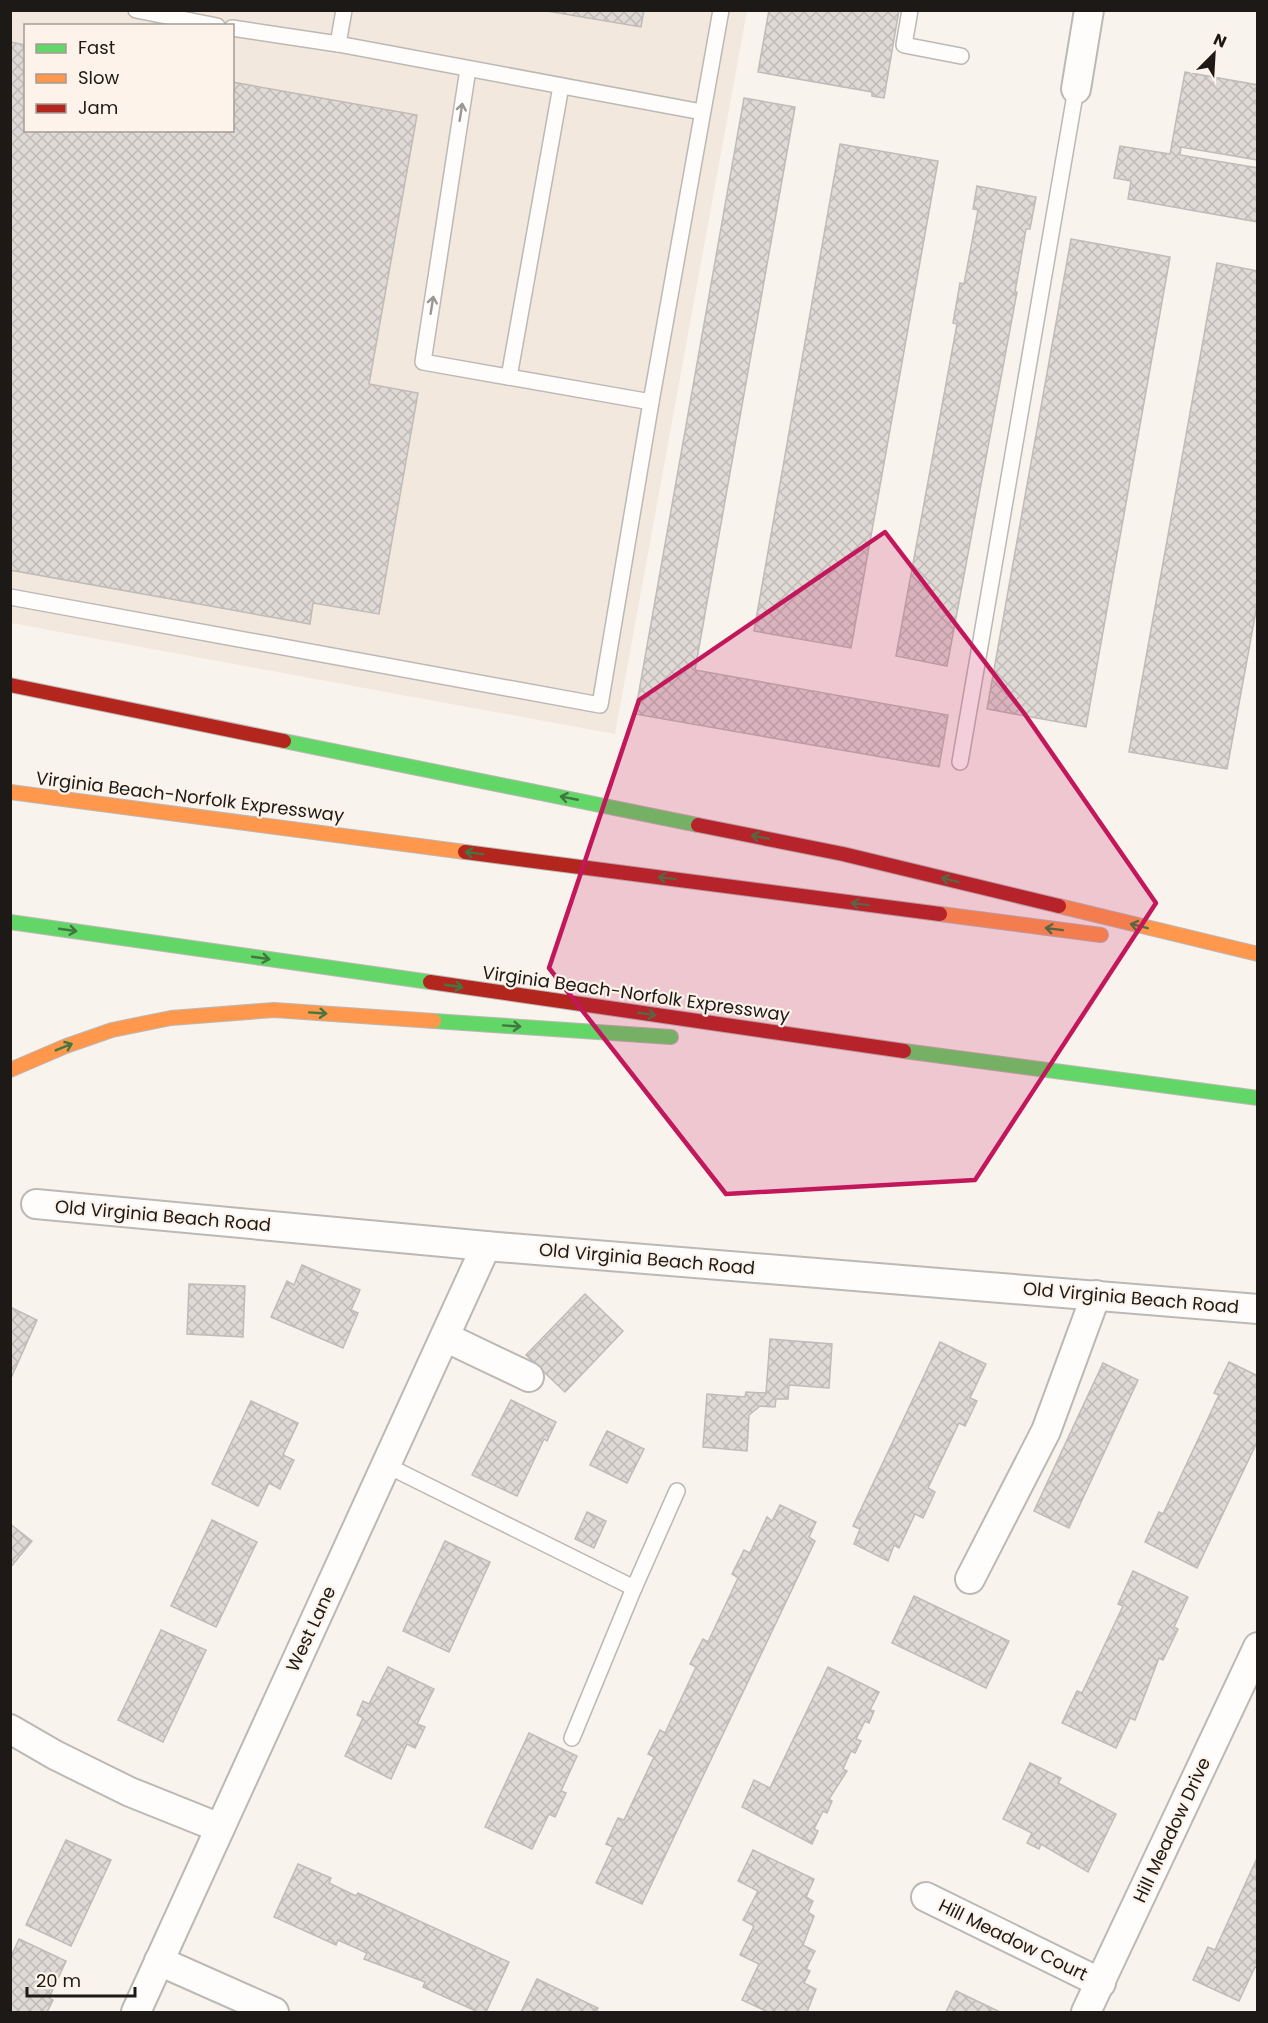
<svg xmlns="http://www.w3.org/2000/svg" width="1268" height="2023" viewBox="0 0 1268 2023" font-family="Poppins,sans-serif">
<style>
.built{fill:#f3e8dd;fill-rule:evenodd}
.building{fill:url(#building-cross-hatch);stroke:#bfbbb7;stroke-width:1.5}
.lines{fill:none;stroke-linecap:round;stroke-linejoin:round}
.lane-casing{stroke:#bcb8b4;stroke-width:18}
.street-casing{stroke:#bcb8b4;stroke-width:32}
.fast-casing{stroke:#bcb8b4;stroke-width:16}
.slow-casing{stroke:#bcb8b4;stroke-width:16}
.jam-casing{stroke:#bcb8b4;stroke-width:16}
.lane{stroke:#fefdfc;stroke-width:15}
.street{stroke:#fefdfc;stroke-width:28}
.fast{stroke:#63d668;stroke-width:14}
.slow{stroke:#ff974d;stroke-width:14}
.jam{stroke:#b3261e;stroke-width:14}
.oneway{stroke:#999694}
.oneway2{stroke:#40783f}
.marked{fill:#c2185b;fill-opacity:0.2;stroke:#c2185b;stroke-width:4.5;stroke-linejoin:round}
.labels{text-anchor:middle;stroke-width:4.5;stroke-linejoin:round;paint-order:stroke}
.street-label{font-size:18px;fill:#1d1916;stroke:#fdf3ea}
</style>
<defs>
<pattern id="building-cross-hatch" width="8" height="8" patternUnits="userSpaceOnUse" patternTransform="scale(1.5)"><rect width="8" height="8" fill="#dfdad6"/><path d="M0 0l8 8M0 8l8-8" fill="none" stroke="#bfbab7"/></pattern>
</defs>
<rect width="100%" height="100%" fill="#f9f3ee"/>
<path class="built" d="M 10,11 L 747,11 L 615,734 L 11,623 ZM 26,26 L 232,26 L 232,130 L 26,130 Z"/>
<g class="building">
<polygon points="541,10 644,10 641,27"/>
<polygon points="769,10 899,10 884,98 872,96 872,92 758,72"/>
<polygon points="10,42 26,45 26,130 232,130 232,82 417,115 369,384 418,393 379,614 313,603 310,624 10,570"/>
<polygon points="1185,72 1258,85 1258,160 1181,147 1180,155 1258,168 1258,222 1128,199 1131,181 1114,178 1120,146 1170,154"/>
<polygon points="744,98 795,107 695,670 948,715 939,767 635,714"/>
<polygon points="840,144 938,161 851,648 754,631"/>
<polygon points="977,186 1036,197 1030,229 1026,229 1015,292 1017,292 947,666 896,656 957,324 953,323 960,283 964,284 978,210 973,209"/>
<polygon points="1071,239 1170,257 1086,727 987,709"/>
<polygon points="1217,263 1258,271 1258,600 1227,769 1129,752"/>
<polygon points="302,1265 360,1290 351,1310 358,1313 343,1348 271,1317 287,1281 294,1285"/>
<polygon points="189,1284 245,1286 243,1337 187,1334"/>
<polygon points="585,1294 623,1331 565,1392 526,1355"/>
<polygon points="10,1307 37,1320 11,1378 10,1377"/>
<polygon points="770,1339 832,1344 829,1388 789,1385 788,1399 776,1399 775,1407 760,1406 749,1415 747,1451 703,1447 707,1394 745,1397 746,1392 766,1393"/>
<polygon points="940,1342 986,1364 970,1398 977,1401 965,1426 959,1423 928,1488 935,1492 923,1518 915,1514 899,1548 894,1545 888,1561 854,1544 860,1529 853,1526"/>
<polygon points="1229,1362 1258,1376 1258,1440 1197,1568 1145,1542 1159,1512 1163,1514 1219,1395 1214,1393"/>
<polygon points="1103,1363 1138,1380 1069,1528 1034,1511"/>
<polygon points="511,1400 556,1422 547,1441 544,1439 517,1496 472,1475"/>
<polygon points="251,1401 298,1423 283,1455 294,1460 280,1489 269,1483 258,1506 212,1484"/>
<polygon points="607,1431 644,1449 627,1483 590,1465"/>
<polygon points="780,1505 816,1522 809,1537 815,1541 642,1904 596,1883 613,1847 606,1844 618,1818 624,1820 654,1757 648,1754 660,1730 665,1733 696,1667 690,1664 703,1639 708,1642 738,1578 732,1574 744,1550 750,1553 767,1517 772,1521"/>
<polygon points="587,1512 606,1521 594,1548 575,1539"/>
<polygon points="212,1520 257,1542 216,1627 171,1606"/>
<polygon points="10,1524 32,1541 10,1568"/>
<polygon points="445,1541 490,1562 449,1652 403,1631"/>
<polygon points="1133,1571 1188,1597 1174,1627 1178,1629 1163,1660 1159,1658 1135,1720 1130,1718 1116,1748 1062,1723 1077,1691 1082,1693 1123,1606 1118,1604"/>
<polygon points="914,1596 1009,1641 986,1688 892,1643"/>
<polygon points="161,1630 206,1650 163,1742 118,1720"/>
<polygon points="388,1667 434,1689 417,1724 425,1727 415,1748 407,1744 391,1779 345,1756 363,1718 357,1715 363,1701 369,1704"/>
<polygon points="828,1667 879,1692 870,1710 874,1711 869,1723 865,1721 856,1739 861,1741 855,1753 851,1751 843,1769 847,1771 829,1799 832,1801 827,1813 823,1811 814,1829 818,1831 812,1844 742,1807 754,1780 770,1788"/>
<polygon points="529,1733 577,1756 561,1791 566,1793 555,1817 549,1814 532,1849 485,1827"/>
<polygon points="1030,1763 1061,1778 1058,1783 1116,1814 1088,1872 1041,1844 1039,1849 1027,1843 1032,1833 1003,1819"/>
<polygon points="66,1840 111,1860 71,1946 26,1925"/>
<polygon points="753,1850 814,1879 806,1897 813,1901 808,1912 814,1916 803,1945 815,1951 806,1969 810,1971 804,1983 816,1989 807,2012 768,2012 742,2000 759,1964 740,1955 754,1926 743,1920 758,1891 738,1881"/>
<polygon points="1258,1856 1258,1968 1255,1967 1239,2001 1193,1980 1208,1947 1215,1950"/>
<polygon points="298,1864 331,1878 329,1883 356,1896 358,1893 509,1962 486,2012 478,2012 423,1987 425,1982 364,1959 367,1953 338,1940 336,1945 274,1917"/>
<polygon points="19,1939 66,1961 49,1998 53,2000 47,2012 10,2012 10,1959"/>
<polygon points="537,1979 598,2008 596,2012 598,2012 521,2012"/>
<polygon points="956,1991 1000,2012 946,2012"/>
</g>
<g class="lines">
<defs>
<g id="lane">
<polyline points="136,10 217,26"/>
<polyline points="910,10 904,45 961,56"/>
<polyline points="232,28 338,44 702,112"/>
<polyline points="338,44 344,10"/>
<polyline points="468,69 423,362 651,402"/>
<polyline points="509,377 561,86"/>
<polyline points="10,597 600,705 651,402 721,10"/>
<polyline points="960,762 1076,89"/>
<polyline points="386,1465 634,1588"/>
<polyline points="572,1738 634,1588 677,1491"/>
</g>
<g id="street">
<polyline points="1076,89 1089,10"/>
<polyline points="36,1204 486,1246 1258,1309"/>
<polyline points="445,1337 529,1377"/>
<polyline points="970,1579 1046,1431 1096,1295"/>
<polyline points="10,1729 55,1755 130,1792 220,1828"/>
<polyline points="926,1897 1101,1983"/>
<polyline points="159,1961 274,2012"/>
<polyline points="136,2012 486,1246"/>
<polyline points="1086,2012 1258,1647"/>
</g>
<g id="fast">
<polyline points="284,741 698,825"/>
<polyline points="10,922 430,982"/>
<polyline points="434,1021 671,1037"/>
<polyline points="904,1051 1258,1098"/>
</g>
<g id="slow">
<polyline points="10,792 465,852"/>
<polyline points="1059,906 1258,954"/>
<polyline points="940,914 1101,935"/>
<polyline points="10,1070 66,1046 112,1030 171,1018 274,1010 434,1021"/>
</g>
<g id="jam">
<polyline points="10,685 284,741"/>
<polyline points="698,825 843,854 1059,906"/>
<polyline points="465,852 940,914"/>
<polyline points="430,982 904,1051"/>
</g>
</defs>
<use href="#lane" class="lane-casing"/>
<use href="#street" class="street-casing"/>
<use href="#fast" class="fast-casing"/>
<use href="#slow" class="slow-casing"/>
<use href="#jam" class="jam-casing"/>
<use href="#lane" class="lane"/>
<use href="#street" class="street"/>
<use href="#fast" class="fast"/>
<use href="#slow" class="slow"/>
<use href="#jam" class="jam"/>
</g>
<defs><path id="oneway-shaft" d="M-6 0H5M1.5-3L5.5 0L1.5 3" fill="none" stroke-width="1.6" stroke-linecap="round" stroke-linejoin="round" transform="scale(1.5)"/></defs>
<g class="oneway">
<use href="#oneway-shaft" transform="translate(461 112) rotate(-81)"/>
<use href="#oneway-shaft" transform="translate(432 305) rotate(-81)"/>
</g>
<g class="oneway2">
<use href="#oneway-shaft" transform="translate(569 798) rotate(-169)"/>
<use href="#oneway-shaft" transform="translate(760 837) rotate(-169)"/>
<use href="#oneway-shaft" transform="translate(474 853) rotate(-173)"/>
<use href="#oneway-shaft" transform="translate(667 878) rotate(-173)"/>
<use href="#oneway-shaft" transform="translate(950 880) rotate(-166)"/>
<use href="#oneway-shaft" transform="translate(860 904) rotate(-173)"/>
<use href="#oneway-shaft" transform="translate(1139 926) rotate(-166)"/>
<use href="#oneway-shaft" transform="translate(1054 929) rotate(-173)"/>
<use href="#oneway-shaft" transform="translate(68 930) rotate(8)"/>
<use href="#oneway-shaft" transform="translate(261 958) rotate(8)"/>
<use href="#oneway-shaft" transform="translate(454 986) rotate(8)"/>
<use href="#oneway-shaft" transform="translate(318 1013) rotate(4)"/>
<use href="#oneway-shaft" transform="translate(647 1014) rotate(8)"/>
<use href="#oneway-shaft" transform="translate(512 1026) rotate(4)"/>
<use href="#oneway-shaft" transform="translate(64 1047) rotate(-22)"/>
</g>
<path class="marked" d="M 885,532 L 1024,713 L 1156,903 L 975,1180 L 726,1194 L 549,968 L 639,700 Z"/>
<g class="labels">
<g class="street-label">
<text transform="translate(190 797) rotate(7)" y="6">Virginia Beach-Norfolk Expressway</text>
<text transform="translate(636 994) rotate(8)" y="6">Virginia Beach-Norfolk Expressway</text>
<text transform="translate(163 1216) rotate(5)" y="6">Old Virginia Beach Road</text>
<text transform="translate(647 1259) rotate(5)" y="6">Old Virginia Beach Road</text>
<text transform="translate(1131 1298) rotate(5)" y="6">Old Virginia Beach Road</text>
<text transform="translate(311 1629) rotate(-65)" y="6">West Lane</text>
<text transform="translate(1172 1830) rotate(-65)" y="6">Hill Meadow Drive</text>
<text transform="translate(1013 1940) rotate(26)" y="6">Hill Meadow Court</text>
</g>
</g>
<rect width="1268" height="2023" fill="none" stroke="#1d1916" stroke-width="24"/>
<rect x="24" y="24" width="210" height="108" fill="#fdf3ea" stroke="#a39c95" stroke-width="1.5"/>
<rect x="36" y="44" width="30" height="9" fill="#63d668" stroke="#a39c95" stroke-width="1.5"/>
<text x="78" y="54" font-size="18" fill="#1d1916">Fast</text>
<rect x="36" y="74" width="30" height="9" fill="#ff974d" stroke="#a39c95" stroke-width="1.5"/>
<text x="78" y="84" font-size="18" fill="#1d1916">Slow</text>
<rect x="36" y="104" width="30" height="9" fill="#b3261e" stroke="#a39c95" stroke-width="1.5"/>
<text x="78" y="114" font-size="18" fill="#1d1916">Jam</text>
<g transform="translate(1214 54) rotate(24)" stroke="#fdf3ea" stroke-width="4.5" paint-order="stroke">
<path d="M0-4.5L10 22L0 15L-10 22Z" fill="#1d1916"/>
<text y="-9" font-size="16" font-weight="bold" text-anchor="middle" fill="#1d1916">N</text>
</g>
<path d="M27 1987v9h108v-9" fill="none" stroke="#1d1916" stroke-width="3"/>
<text x="36" y="1987" font-size="18" fill="#1d1916" stroke="#fdf3ea" stroke-width="4.5" paint-order="stroke">20 m</text>
</svg>
